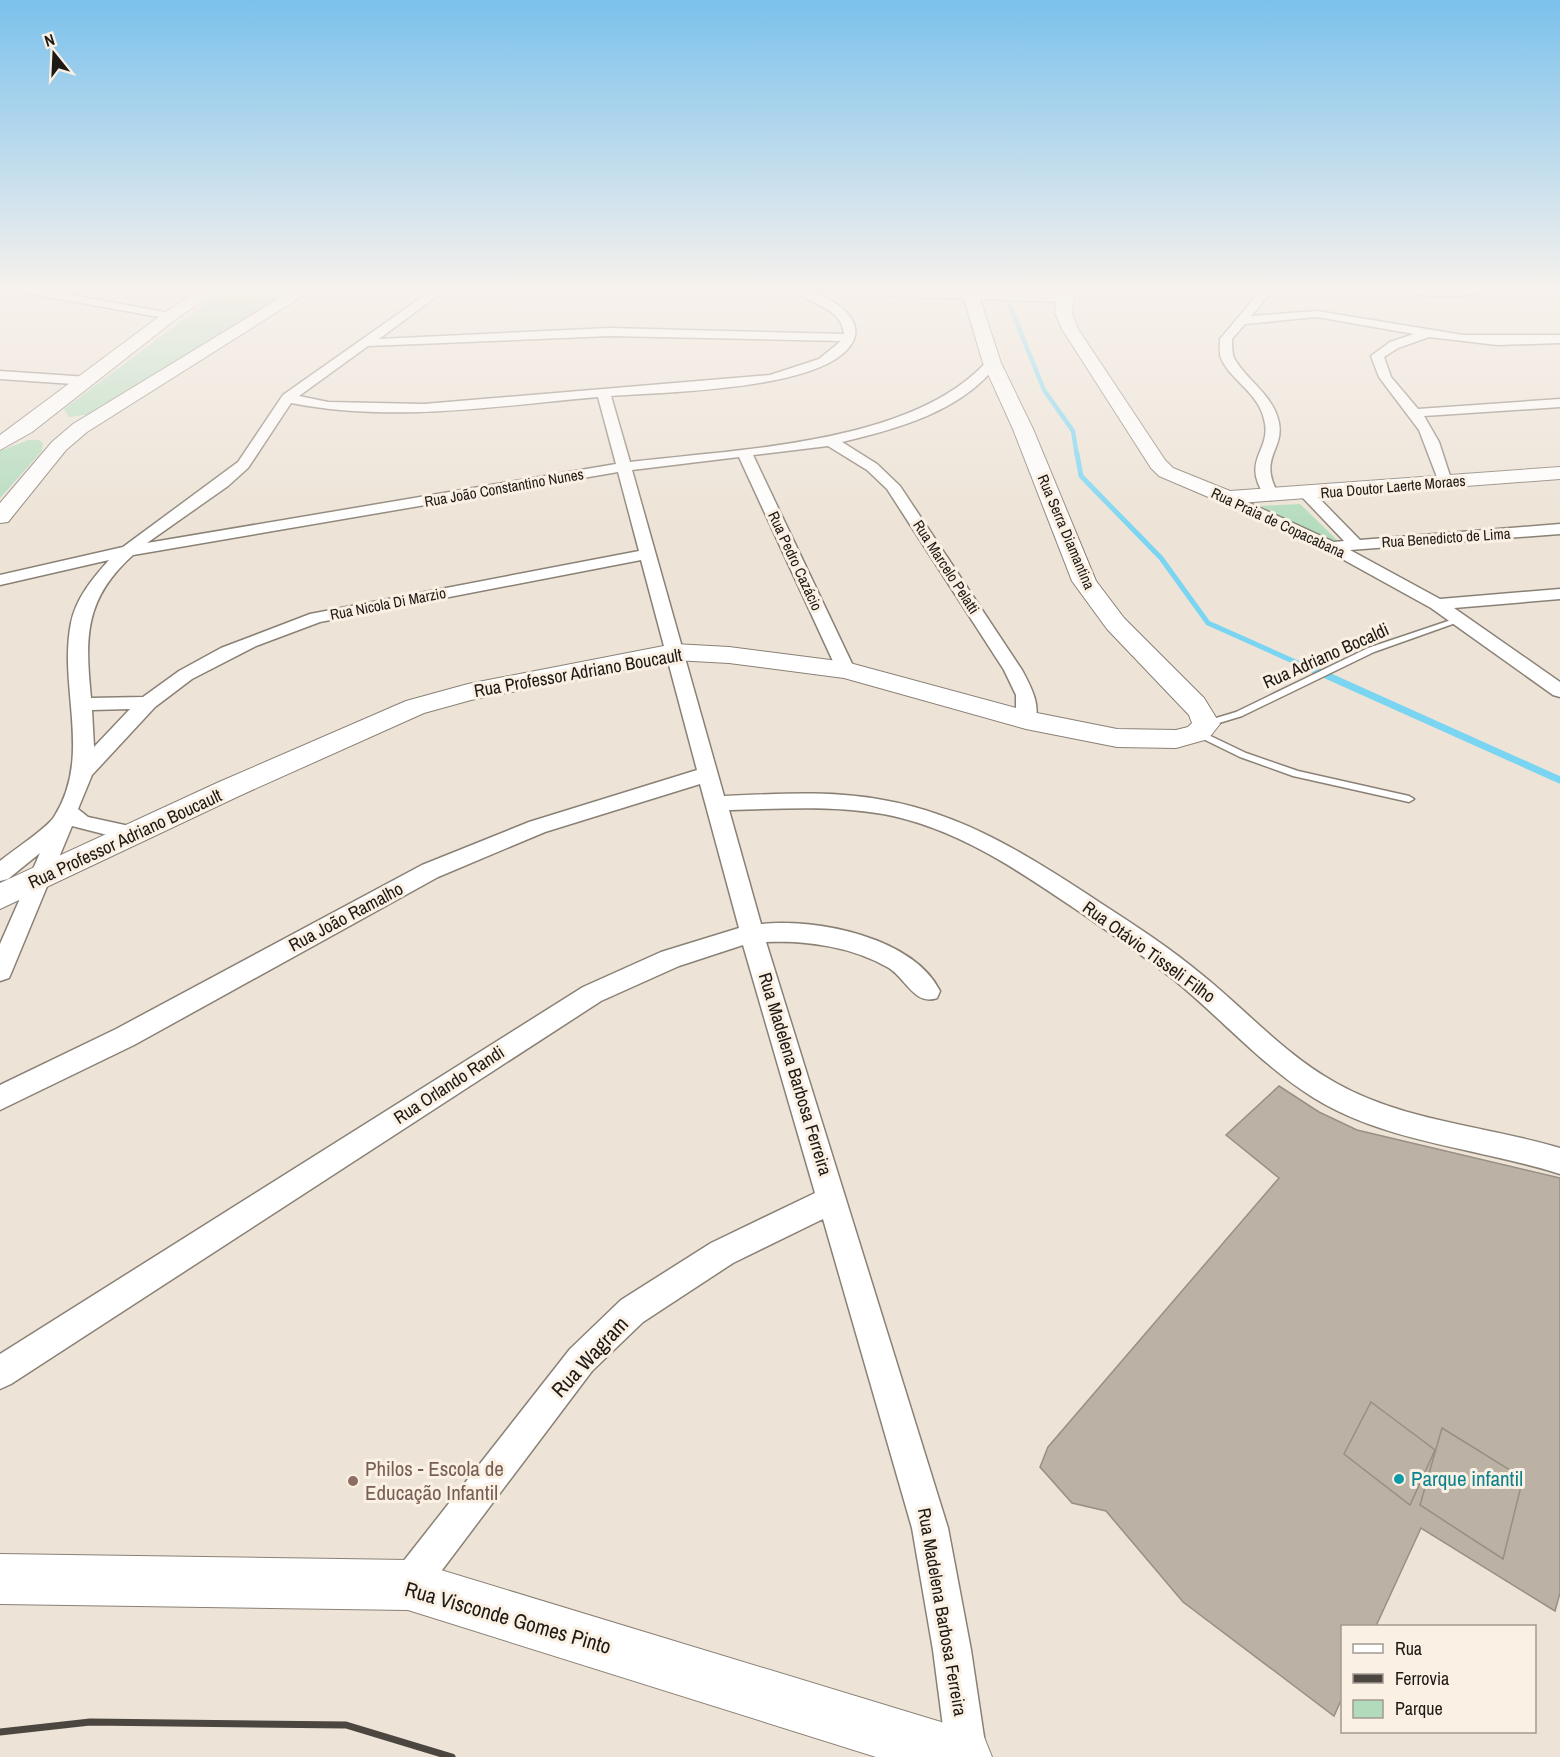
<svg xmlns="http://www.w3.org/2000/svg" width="1560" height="1757" viewBox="0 0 1560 1757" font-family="'Archivo Narrow',sans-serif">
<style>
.green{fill:#b2dbbc}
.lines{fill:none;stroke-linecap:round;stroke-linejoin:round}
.stream-far2{stroke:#79d5f2;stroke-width:4.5}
.stream-far1{stroke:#79d5f2;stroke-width:5}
.stream{stroke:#79d5f2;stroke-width:7}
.building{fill:#bbb1a5;stroke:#999084;stroke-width:1.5}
.lane-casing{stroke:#8a8176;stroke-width:3}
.street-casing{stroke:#8a8176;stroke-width:3}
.secondary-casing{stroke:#8a8176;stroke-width:2}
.lane{fill:#fff;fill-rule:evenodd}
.street{fill:#fff;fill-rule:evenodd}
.secondary{fill:#fff;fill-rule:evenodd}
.rail{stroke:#4c4640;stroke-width:7}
.culture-dot{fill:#0f9aa8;stroke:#faf0e3;stroke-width:2}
.education-dot{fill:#8d6e63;stroke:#faf0e3;stroke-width:2}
.labels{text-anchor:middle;stroke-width:6;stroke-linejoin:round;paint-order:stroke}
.far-street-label{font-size:15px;fill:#1d1915;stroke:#faf0e3}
.street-label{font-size:18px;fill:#1d1915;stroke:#faf0e3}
.near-street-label{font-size:21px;fill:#1d1915;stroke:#faf0e3}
.near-education-label{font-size:21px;fill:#785e54;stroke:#faf0e3;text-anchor:start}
.near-culture-label{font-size:21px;fill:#0d838f;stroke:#faf0e3;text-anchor:start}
</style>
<rect width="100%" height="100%" fill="#ede3d6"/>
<g class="green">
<polygon points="223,290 294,290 90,414 69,417 64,409"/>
<polygon points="28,440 39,440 43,443 42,451 0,498 0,451"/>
<polygon points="1300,504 1337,540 1330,541 1259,506"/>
</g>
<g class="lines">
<polyline class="stream-far2" points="1008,301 1044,390 1073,431 1077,456"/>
<polyline class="stream-far1" points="1077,454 1081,476 1161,558 1208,623 1311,669"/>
<polyline class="stream" points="1308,667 1560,780"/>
</g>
<g class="building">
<polygon points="1279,1086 1319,1112 1357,1130 1560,1178 1560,1593 1555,1611 1421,1528 1376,1626 1342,1626 1342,1698 1334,1716 1183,1602 1106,1511 1072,1503 1040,1467 1048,1447 1279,1178 1226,1135"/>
<polygon points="1371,1402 1435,1450 1410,1505 1344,1454"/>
<polygon points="1442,1428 1523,1478 1503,1559 1420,1505"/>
</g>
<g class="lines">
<defs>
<g id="lane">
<polygon points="1457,618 1463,618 1464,620 1374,652 1242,716 1206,727 1201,724 1203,722 1236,712 1368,648"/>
<polygon points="1198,730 1246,753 1298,771 1409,796 1414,799 1409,802 1293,776 1240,757 1195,735 1193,733 1195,731"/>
</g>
<g id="street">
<polygon points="20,290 44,290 170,313 176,316 170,319 26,293"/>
<path d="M 432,290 L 445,290 L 379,339 L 610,328 L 844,334 C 841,306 812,307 796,290 C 813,290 832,298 845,311 C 853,318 858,329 854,339 C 834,391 660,392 611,396 L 630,462 C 735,449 914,445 988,360 L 996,360 L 998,363 C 963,411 897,429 842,442 L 877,464 L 900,486 L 1022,670 C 1030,685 1043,708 1033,724 L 1019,724 L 1016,720 L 1016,695 L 1004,670 L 887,489 L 867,470 L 828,446 L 753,455 L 855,670 L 846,676 L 837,670 L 739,457 L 632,470 L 724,796 C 777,794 831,790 883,800 C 965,814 1034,859 1102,904 C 1136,926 1170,948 1201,974 C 1246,1010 1285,1055 1336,1083 C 1403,1121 1486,1126 1560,1148 L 1560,1174 C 1479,1148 1387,1143 1314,1098 C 1266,1068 1228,1026 1185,989 C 1154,963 1120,940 1087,917 C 1024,874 959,828 883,814 C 832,805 780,809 729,810 L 761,924 C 816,918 913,937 940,991 L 937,998 C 915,1006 906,979 889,968 C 853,947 807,940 766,942 L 948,1528 L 971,1650 L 987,1757 L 947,1757 L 933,1650 L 912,1528 L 823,1219 L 733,1263 L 643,1322 L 592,1371 L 421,1598 L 408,1603 L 395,1598 L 390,1585 L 395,1572 L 570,1349 L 621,1300 L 711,1243 L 815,1193 L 743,945 L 679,966 L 601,1001 L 11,1384 L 0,1389 L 0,1354 L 583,987 L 661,952 L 739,928 L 700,784 L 545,832 L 438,877 L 134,1045 L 0,1110 L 0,1085 L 116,1029 L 422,865 L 529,822 L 697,770 L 641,560 L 320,622 L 256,646 L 192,679 L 155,707 L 92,775 L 78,809 L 88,817 L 143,829 L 146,834 L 143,839 L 135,842 L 72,826 L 12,971 L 9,978 L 0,981 L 0,944 L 40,853 L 8,879 L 0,881 L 0,861 C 12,851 46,829 54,817 C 93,756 58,688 71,623 C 76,598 93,578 109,560 L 0,585 L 0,575 L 123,547 L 238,462 L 283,395 ZM 610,336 L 841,341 L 819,359 L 770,375 L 424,404 L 328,402 L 299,396 L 368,346 ZM 598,397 L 616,464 L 147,543 L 228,486 L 248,468 L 291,403 C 392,423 497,406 598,397 ZM 618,472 L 639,551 L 310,614 L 221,648 L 179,671 L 143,697 L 91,698 C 85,637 84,599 133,555 ZM 130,709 L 94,747 L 92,710 Z"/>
<path d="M 1261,290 L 1273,290 L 1251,316 L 1317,311 L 1463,335 L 1560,335 L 1560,343 L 1497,345 L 1429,337 L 1398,348 L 1384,357 L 1391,377 L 1418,409 L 1560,399 L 1560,407 L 1424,416 L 1439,442 L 1452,482 L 1445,486 L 1440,485 L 1419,430 L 1379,377 L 1371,356 L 1390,342 L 1414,334 L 1317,317 L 1245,324 L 1232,339 C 1232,345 1232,353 1234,358 C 1246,380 1271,393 1278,419 C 1287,450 1256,456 1279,495 L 1271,500 L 1266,498 C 1239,458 1273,452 1264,419 C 1258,392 1230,380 1221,358 C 1219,353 1220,344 1220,339 Z"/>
<path d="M 1406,290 L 1485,290 C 1474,298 1417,298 1406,290 Z"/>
<polygon points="0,371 88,377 94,381 88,385 0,379"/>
<polygon points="1307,489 1312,491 1360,540 1560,524 1560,534 1350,550 1440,599 1560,589 1560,599 1454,608 1560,682 1560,697 1553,695 1431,608 1326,550 1219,498 1227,493 1232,495 1334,542 1344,541 1302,497 1299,494"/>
</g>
<g id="secondary">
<polygon points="200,290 218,290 176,319 32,432 0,450 0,435 164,313"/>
<polygon points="293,290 312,290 87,432 66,450 8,522 0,523 0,503 52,442 73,424"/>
<polygon points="860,290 981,290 1072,295 1074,298 1072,313 1078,329 1165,460 1173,468 1230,491 1560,467 1560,479 1227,504 1220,502 1159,476 1151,468 1062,329 1055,313 1056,302 980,299 1001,363 1033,429 1096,581 1124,618 1204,698 1220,724 1208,739 1176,748 1117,747 1026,729 844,678 729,663 674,660 471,700 424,713 239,796 0,909 0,883 219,782 406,701 468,684 674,644 729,647 846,662 1027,711 1117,729 1176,730 1188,727 1192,723 1189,715 1107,629 1072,581 1013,429 983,363 964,299 868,295"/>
<polygon points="0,1554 408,1560 964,1729 984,1737 992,1757 876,1757 408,1610 0,1604"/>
</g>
</defs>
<use href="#lane" class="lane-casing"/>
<use href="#street" class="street-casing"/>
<use href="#secondary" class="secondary-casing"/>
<use href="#lane" class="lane"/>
<use href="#street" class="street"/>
<use href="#secondary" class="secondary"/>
<polyline class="rail" points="0,1732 90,1722 346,1725 452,1757"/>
</g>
<linearGradient id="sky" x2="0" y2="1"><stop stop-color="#7bc1ec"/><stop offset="0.54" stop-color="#f7f2ed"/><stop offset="1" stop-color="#f7f2ed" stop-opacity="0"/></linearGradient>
<rect width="1560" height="536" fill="url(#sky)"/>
<circle class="culture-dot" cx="1399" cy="1479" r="6"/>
<circle class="education-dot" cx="353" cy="1481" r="6"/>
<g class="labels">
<g class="far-street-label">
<text transform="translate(1393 487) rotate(-5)" y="5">Rua Doutor Laerte Moraes</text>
<text transform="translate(504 488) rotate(-10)" y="5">Rua João Constantino Nunes</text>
<text transform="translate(1278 523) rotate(25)" y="5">Rua Praia de Copacabana</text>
<text transform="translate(1066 532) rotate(67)" y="5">Rua Serra Diamantina</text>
<text transform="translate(1446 538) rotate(-4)" y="5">Rua Benedicto de Lima</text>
<text transform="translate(795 561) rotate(65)" y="5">Rua Pedro Cazácio</text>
<text transform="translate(946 567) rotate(57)" y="5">Rua Marcelo Pelatti</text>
<text transform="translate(388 604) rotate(-11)" y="5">Rua Nicola Di Marzio</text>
</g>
<g class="street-label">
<text transform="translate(1326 656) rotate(-24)" y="6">Rua Adriano Bocaldi</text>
<text transform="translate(578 673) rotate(-10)" y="6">Rua Professor Adriano Boucault</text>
<text transform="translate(125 839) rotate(-25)" y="6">Rua Professor Adriano Boucault</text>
<text transform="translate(346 917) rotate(-28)" y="6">Rua João Ramalho</text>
<text transform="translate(1149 952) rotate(36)" y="6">Rua Otávio Tisseli Filho</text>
<text transform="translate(795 1074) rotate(73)" y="6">Rua Madelena Barbosa Ferreira</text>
<text transform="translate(449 1085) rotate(-33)" y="6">Rua Orlando Randi</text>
<text transform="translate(942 1612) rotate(80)" y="6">Rua Madelena Barbosa Ferreira</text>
</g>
<g class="near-street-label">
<text transform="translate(590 1357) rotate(-47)" y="7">Rua Wagram</text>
<text transform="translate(508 1618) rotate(16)" y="7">Rua Visconde Gomes Pinto</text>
</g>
<g class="near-education-label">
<text x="365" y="1476">Philos - Escola de<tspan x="365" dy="24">Educação Infantil</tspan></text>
</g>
<g class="near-culture-label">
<text x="1411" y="1486">Parque infantil</text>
</g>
</g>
<rect x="1341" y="1625" width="195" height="108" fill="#faf0e3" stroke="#a29a91" stroke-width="1.5"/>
<rect x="1353" y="1644" width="30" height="9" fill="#ffffff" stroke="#a29a91" stroke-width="1.5"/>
<text x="1395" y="1655" font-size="18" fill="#1d1915">Rua</text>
<rect x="1353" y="1674" width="30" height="9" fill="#4c4640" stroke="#a29a91" stroke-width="1.5"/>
<text x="1395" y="1685" font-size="18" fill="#1d1915">Ferrovia</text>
<rect x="1353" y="1700" width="30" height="18" fill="#b2dbbc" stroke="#a29a91" stroke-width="1.5"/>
<text x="1395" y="1715" font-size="18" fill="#1d1915">Parque</text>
<g transform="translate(54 54) rotate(342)" stroke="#faf0e3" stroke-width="4.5" paint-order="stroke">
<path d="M0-4.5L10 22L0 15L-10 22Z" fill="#1d1915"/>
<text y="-9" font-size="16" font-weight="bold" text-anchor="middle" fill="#1d1915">N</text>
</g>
</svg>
